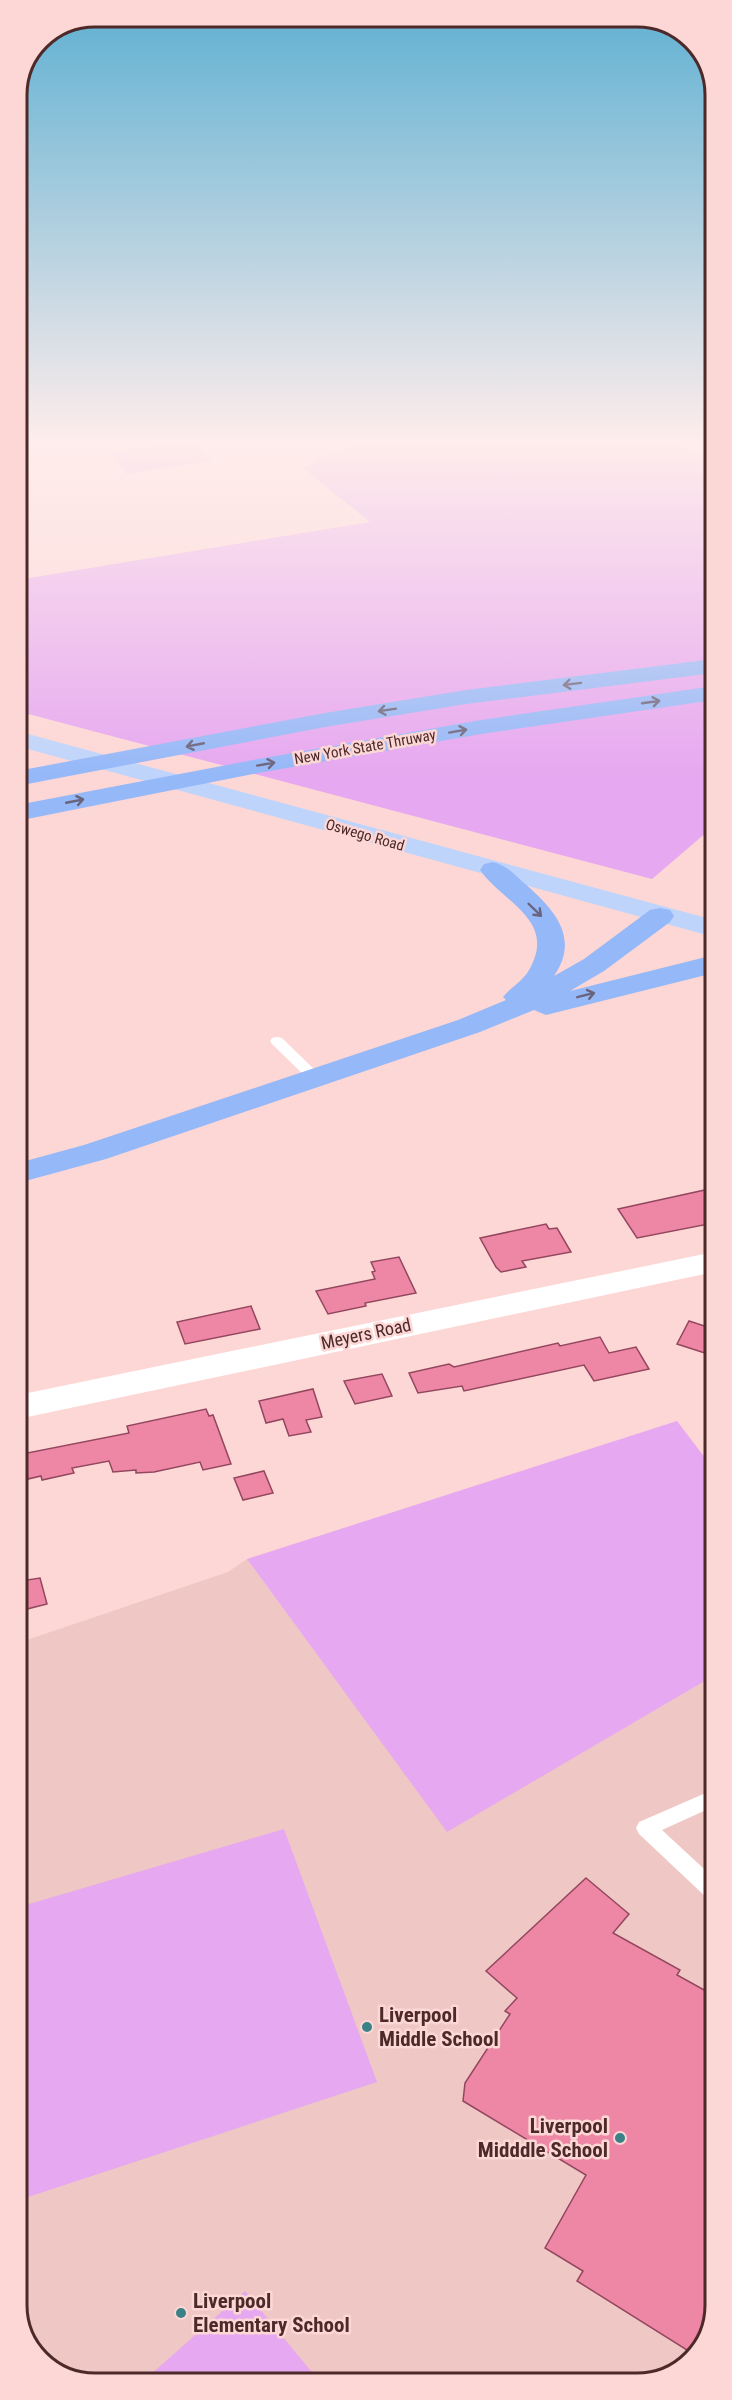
<svg xmlns="http://www.w3.org/2000/svg" width="732" height="2400" viewBox="0 0 732 2400" font-family="'Roboto Condensed',sans-serif">
<style>
.built{fill:#efc7c4}
.green{fill:#e6a8f0}
.building{fill:#ee87a5;stroke:#93475f;stroke-width:1.5}
.lines{fill:none;stroke-linecap:round;stroke-linejoin:round}
.lane{fill:#fff;fill-rule:evenodd}
.street{fill:#fff;fill-rule:evenodd}
.primary{fill:#bfd4fb;fill-rule:evenodd}
.highway{fill:#95b8f8;fill-rule:evenodd}
.oneway{stroke:#6a637c}
.poi-dot{fill:#3a8287;stroke:#fdd7d5;stroke-width:2}
.labels{text-anchor:middle;stroke-width:5;stroke-linejoin:round;paint-order:stroke}
.far-street-label{font-size:15px;fill:#4d2a29;stroke:#fdd7d5}
.street-label{font-size:18px;fill:#4d2a29;stroke:#fdd7d5}
.near-poi-label{font-size:21px;font-weight:bold;fill:#4d2a29;stroke:#fdd7d5;text-anchor:start}
.rim{fill:none;stroke:#4d2a29;stroke-width:3}
</style>
<rect width="100%" height="100%" fill="#fdd7d5"/>
<polygon class="built" points="247,1559 447,1831 715,1675 715,2306 699,2353 657,2381 89,2383 43,2364 19,2325 18,1643 228,1572"/>
<g class="green">
<polygon points="195,439 212,461 127,474 109,452"/>
<polygon points="363,439 666,439 713,461 714,826 652,879 17,711 17,580 370,522 303,468"/>
<polygon points="677,1421 715,1471 715,1675 447,1832 247,1559"/>
<polygon points="284,1829 377,2082 19,2200 19,1907"/>
<polygon points="245,2291 320,2382 141,2383"/>
</g>
<g class="building">
<polygon points="714,1188 714,1223 637,1238 618,1209"/>
<polygon points="546,1224 549,1229 557,1228 571,1252 522,1261 526,1267 501,1272 496,1267 480,1238"/>
<polygon points="399,1257 416,1293 365,1303 366,1306 328,1314 316,1291 375,1279 372,1272 375,1271 371,1262"/>
<polygon points="251,1306 260,1329 185,1344 177,1322"/>
<polygon points="689,1321 714,1329 714,1356 677,1344"/>
<polygon points="600,1337 609,1353 636,1347 649,1369 594,1381 584,1365 464,1391 462,1386 418,1393 409,1373 449,1364 454,1367 558,1343 560,1346"/>
<polygon points="382,1374 392,1396 355,1404 344,1381"/>
<polygon points="313,1389 322,1417 306,1420 311,1432 289,1436 283,1419 266,1423 259,1401"/>
<polygon points="206,1409 209,1416 213,1415 231,1464 203,1470 200,1462 154,1472 136,1473 136,1470 113,1472 109,1461 72,1468 74,1473 42,1480 41,1476 28,1479 22,1454 129,1433 127,1426"/>
<polygon points="264,1471 273,1493 243,1500 234,1478"/>
<polygon points="40,1578 47,1604 27,1609 20,1581"/>
<polygon points="586,1878 629,1914 613,1933 680,1970 677,1975 715,1996 715,2302 690,2352 577,2281 583,2271 545,2248 586,2175 463,2101 465,2083 510,2014 505,2011 517,1998 486,1971"/>
</g>
<g class="lines">
<g class="lane">
<polygon points="277,1037 282,1038 320,1075 322,1078 320,1081 310,1081 272,1044 270,1041 272,1038"/>
<polygon points="715,1789 715,1806 662,1830 715,1879 715,1901 708,1899 639,1834 636,1828 639,1822"/>
</g>
<g class="street">
<polygon points="692,439 713,439 713,450 694,443"/>
<polygon points="714,1252 714,1272 18,1419 18,1395"/>
</g>
<polygon class="primary" points="17,731 714,920 714,937 17,746"/>
<g class="highway">
<polygon points="714,659 714,673 466,704 325,727 17,786 17,771 325,713 466,690"/>
<polygon points="714,686 714,700 481,734 253,774 17,821 17,805 253,760 481,720"/>
<path d="M 493,862 C 506,865 514,874 523,882 C 553,908 581,937 554,976 L 584,959 L 650,910 L 660,908 L 670,910 L 674,916 L 670,922 L 604,971 L 570,991 L 714,955 L 714,973 L 546,1015 L 534,1010 L 480,1032 L 106,1159 L 18,1183 L 18,1163 L 84,1145 L 458,1020 L 506,1000 L 503,997 C 511,987 523,981 529,970 C 558,920 502,902 480,870 L 484,864 Z"/>
</g>
</g>
<defs><path id="oneway-shaft" d="M-6 0H5M1.5-3L5.5 0L1.5 3" fill="none" stroke-width="1.6" stroke-linecap="round" stroke-linejoin="round" transform="scale(1.5)"/></defs>
<g class="oneway">
<use href="#oneway-shaft" transform="translate(572 684) rotate(173)"/>
<use href="#oneway-shaft" transform="translate(651 702) rotate(-8)"/>
<use href="#oneway-shaft" transform="translate(387 710) rotate(171)"/>
<use href="#oneway-shaft" transform="translate(458 731) rotate(-10)"/>
<use href="#oneway-shaft" transform="translate(195 745) rotate(169)"/>
<use href="#oneway-shaft" transform="translate(266 764) rotate(-10)"/>
<use href="#oneway-shaft" transform="translate(75 801) rotate(-11)"/>
<use href="#oneway-shaft" transform="translate(535 910) rotate(44)"/>
<use href="#oneway-shaft" transform="translate(586 995) rotate(-14)"/>
</g>
<linearGradient id="sky" x2="0" y2="1"><stop stop-color="#5eb0d2"/><stop offset="0.57" stop-color="#feedec"/><stop offset="1" stop-color="#feedec" stop-opacity="0"/></linearGradient>
<rect width="732" height="775" fill="url(#sky)"/>
<g class="poi-dot">
<circle cx="367" cy="2027" r="6"/>
<circle cx="620" cy="2138" r="6"/>
<circle cx="181" cy="2313" r="6"/>
</g>
<g class="labels">
<g class="far-street-label">
<text transform="translate(365 747) rotate(-10)" y="5">New York State Thruway</text>
<text transform="translate(365 835) rotate(16)" y="5">Oswego Road</text>
</g>
<g class="street-label">
<text transform="translate(366 1334) rotate(-12)" y="6">Meyers Road</text>
</g>
<g class="near-poi-label">
<text x="379" y="2022">Liverpool<tspan x="379" dy="24">Middle School</tspan></text>
<text x="608" y="2133" text-anchor="end">Liverpool<tspan x="608" dy="24">Midddle School</tspan></text>
<text x="193" y="2308">Liverpool<tspan x="193" dy="24">Elementary School</tspan></text>
</g>
</g>
<path d="M0 0H732V2400H0ZM95 27H637A68 68 0 0 1 705 95V2305A68 68 0 0 1 637 2373H95A68 68 0 0 1 27 2305V95A68 68 0 0 1 95 27Z" fill="#fdd7d5" fill-rule="evenodd"/>
<path class="rim" d="M95 27H637A68 68 0 0 1 705 95V2305A68 68 0 0 1 637 2373H95A68 68 0 0 1 27 2305V95A68 68 0 0 1 95 27Z"/>
</svg>
